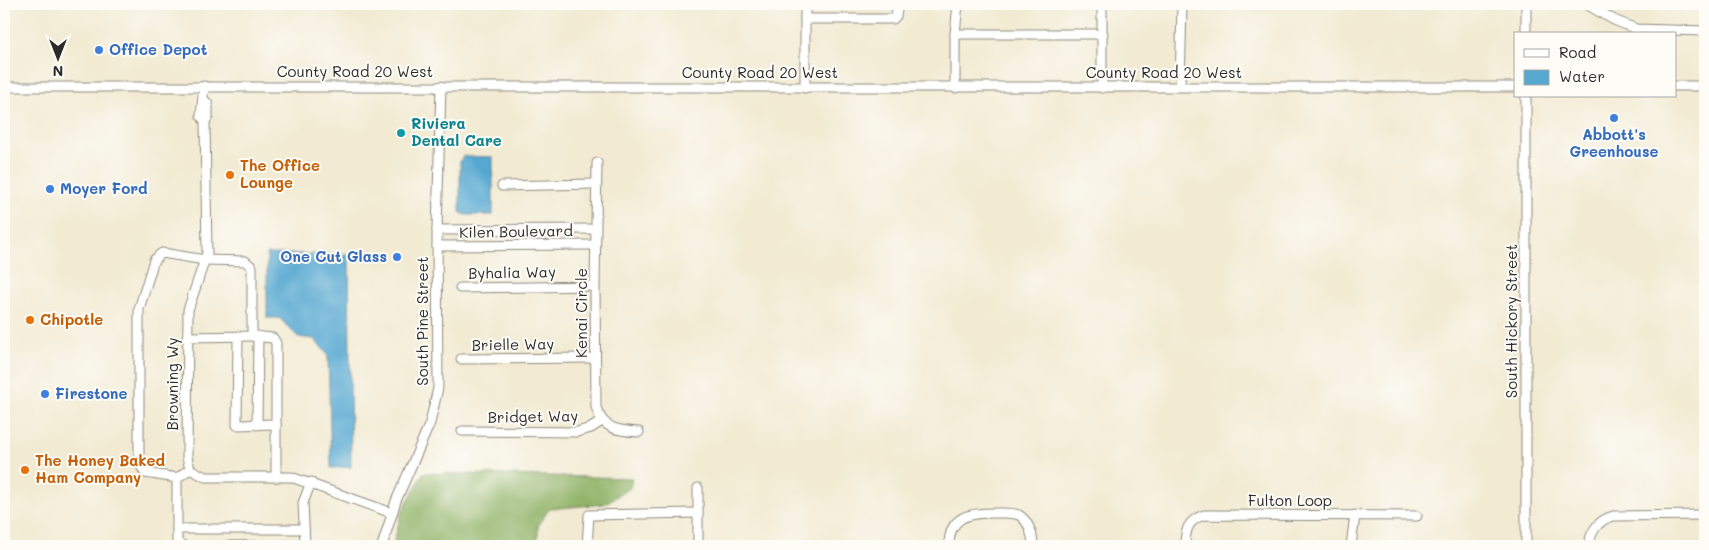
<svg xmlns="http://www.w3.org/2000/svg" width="1709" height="550" viewBox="0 0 1709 550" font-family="Mali,sans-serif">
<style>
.forest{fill:#91b368;stroke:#5e6f4a}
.water{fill:#56a8d1;stroke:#406a7e}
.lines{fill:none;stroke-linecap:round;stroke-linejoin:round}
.minor-casing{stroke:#8e8a7e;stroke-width:11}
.minor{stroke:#fff;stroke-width:9}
.shop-dot{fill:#3f7fe0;stroke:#fdfcf7;stroke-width:2}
.culture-dot{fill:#0f9aa8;stroke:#fdfcf7;stroke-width:2}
.food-dot{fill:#e8710a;stroke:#fdfcf7;stroke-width:2}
.labels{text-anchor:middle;stroke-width:4;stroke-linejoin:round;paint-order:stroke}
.shop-label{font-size:15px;font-weight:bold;fill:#366cbe;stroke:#fdfcf7;text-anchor:start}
.street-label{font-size:15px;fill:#2b2b2b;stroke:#fdfcf7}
.culture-label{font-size:15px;font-weight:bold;fill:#0d838f;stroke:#fdfcf7;text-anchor:start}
.food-label{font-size:15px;font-weight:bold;fill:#c56008;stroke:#fdfcf7;text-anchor:start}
</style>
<rect width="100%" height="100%" fill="#fdfcf7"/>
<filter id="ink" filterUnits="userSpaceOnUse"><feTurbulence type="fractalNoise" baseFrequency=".02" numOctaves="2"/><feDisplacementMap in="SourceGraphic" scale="10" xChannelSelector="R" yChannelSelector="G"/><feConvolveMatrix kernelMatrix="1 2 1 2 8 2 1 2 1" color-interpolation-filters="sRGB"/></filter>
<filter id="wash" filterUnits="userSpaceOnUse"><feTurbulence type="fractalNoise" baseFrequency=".0096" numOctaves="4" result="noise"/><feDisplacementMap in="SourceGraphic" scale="20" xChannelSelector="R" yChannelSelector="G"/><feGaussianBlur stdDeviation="1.12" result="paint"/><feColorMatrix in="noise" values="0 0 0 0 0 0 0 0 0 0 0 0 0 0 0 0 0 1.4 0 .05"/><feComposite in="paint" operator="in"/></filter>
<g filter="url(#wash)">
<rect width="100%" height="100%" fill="#f2ead2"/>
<polygon class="forest" points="423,473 632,478 630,488 604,504 549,509 538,526 538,546 393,546 401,514"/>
<g class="water">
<polygon points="463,156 493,157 493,215 465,215 460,212 460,162"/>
<polygon points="267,254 349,254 351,467 331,468 328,355 314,339 298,337 279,318 267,318"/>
</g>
</g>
<g filter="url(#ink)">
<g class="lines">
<defs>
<g id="minor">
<polyline points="1102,4 1102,88"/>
<polyline points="1526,4 1526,34"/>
<polyline points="1586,4 1614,20 1636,29 1705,31"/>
<polyline points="805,19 893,19 896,16 898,4"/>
<polyline points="955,34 1103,34"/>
<polyline points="204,86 201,116 205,121 208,117 208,104 204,100"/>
<polyline points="1180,86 1182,4"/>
<polyline points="1675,86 1705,86"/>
<polyline points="4,87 1515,87"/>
<polyline points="805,88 805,4"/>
<polyline points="955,88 955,34 958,4"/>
<polyline points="205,121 207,253 188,310 187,457 190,469 205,477 291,477 392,513"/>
<path d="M 597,163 L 595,286 L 596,407 C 602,429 618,431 639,432"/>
<polyline points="502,186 595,184"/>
<polyline points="437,230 595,229"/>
<polyline points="437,246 595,245"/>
<polyline points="460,288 595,286"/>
<polyline points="252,336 273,338 276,343 276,477"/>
<polyline points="238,337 237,425 276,424"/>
<polyline points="461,359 595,358"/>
<polyline points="257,425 258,336"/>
<polyline points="462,431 577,432 591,428 602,421"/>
<polyline points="177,478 145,473 141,466 139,454 139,309 154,260 162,253 205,260 245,261 252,267 252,336 187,337"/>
<polyline points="698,488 698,546"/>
<polyline points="177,529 304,529"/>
<polyline points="184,546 177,543 177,478 190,469"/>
<polyline points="225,546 305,545 303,503 311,482"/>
<polyline points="382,546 396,501 430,423 438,388 437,230 441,86"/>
<polyline points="587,546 589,515 698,513"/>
<path d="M 949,546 C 949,515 970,513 995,513 C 1003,513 1012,512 1019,515 C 1029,521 1033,536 1033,546"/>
<path d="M 1185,546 C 1185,530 1188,520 1204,515 L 1417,516"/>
<polyline points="1351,546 1355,515"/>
<polyline points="1526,546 1526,96"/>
<path d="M 1589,546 C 1590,531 1599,520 1613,516 L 1705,515"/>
</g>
</defs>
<use href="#minor" class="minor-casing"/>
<use href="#minor" class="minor"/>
</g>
</g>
<g class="shop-dot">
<circle cx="99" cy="50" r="5"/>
<circle cx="1614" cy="118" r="5"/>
<circle cx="50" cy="189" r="5"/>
<circle cx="397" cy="257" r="5"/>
<circle cx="45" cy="394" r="5"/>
</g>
<circle class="culture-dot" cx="401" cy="133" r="5"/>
<g class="food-dot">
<circle cx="230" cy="175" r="5"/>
<circle cx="30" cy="320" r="5"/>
<circle cx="25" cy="470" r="5"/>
</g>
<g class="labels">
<g class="shop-label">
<text x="109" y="55">Office Depot</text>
<text x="1614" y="140" text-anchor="middle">Abbott's<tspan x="1614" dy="17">Greenhouse</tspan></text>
<text x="60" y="194">Moyer Ford</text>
<text x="387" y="262" text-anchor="end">One Cut Glass</text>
<text x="55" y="399">Firestone</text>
</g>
<g class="street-label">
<text x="355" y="77">County Road 20 West</text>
<text x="760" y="78">County Road 20 West</text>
<text x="1164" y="78">County Road 20 West</text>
<text transform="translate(516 232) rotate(-1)" y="5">Kilen Boulevard</text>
<text transform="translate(512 273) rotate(-1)" y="5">Byhalia Way</text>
<text transform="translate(582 313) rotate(-90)" y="5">Kenai Circle</text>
<text transform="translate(423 321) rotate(-90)" y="5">South Pine Street</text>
<text transform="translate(1512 321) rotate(-90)" y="5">South Hickory Street</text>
<text transform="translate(513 345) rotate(-1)" y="5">Brielle Way</text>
<text transform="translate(173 384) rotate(-90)" y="5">Browning Wy</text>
<text transform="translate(533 417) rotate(-1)" y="5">Bridget Way</text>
<text x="1290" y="506">Fulton Loop</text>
</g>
<g class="culture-label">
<text x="411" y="129">Riviera<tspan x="411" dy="17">Dental Care</tspan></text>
</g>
<g class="food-label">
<text x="240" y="171">The Office<tspan x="240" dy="17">Lounge</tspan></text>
<text x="40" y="325">Chipotle</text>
<text x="35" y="466">The Honey Baked<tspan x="35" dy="17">Ham Company</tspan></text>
</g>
</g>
<rect width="1709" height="550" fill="none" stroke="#fdfcf7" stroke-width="20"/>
<rect x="1514" y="32" width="162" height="65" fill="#fdfcf7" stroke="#a9a8a5"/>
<rect x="1524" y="49" width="25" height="8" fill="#ffffff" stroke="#a9a8a5"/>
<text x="1559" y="58" font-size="15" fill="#2b2b2b">Road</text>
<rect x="1524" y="70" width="25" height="15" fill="#56a8d1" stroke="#a9a8a5"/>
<text x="1559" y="82" font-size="15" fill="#2b2b2b">Water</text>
<g transform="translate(58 58) rotate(180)" stroke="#fdfcf7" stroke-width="4" paint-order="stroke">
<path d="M0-4L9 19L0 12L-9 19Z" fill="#2b2b2b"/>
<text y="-8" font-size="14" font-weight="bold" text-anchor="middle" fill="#2b2b2b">N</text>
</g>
</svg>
